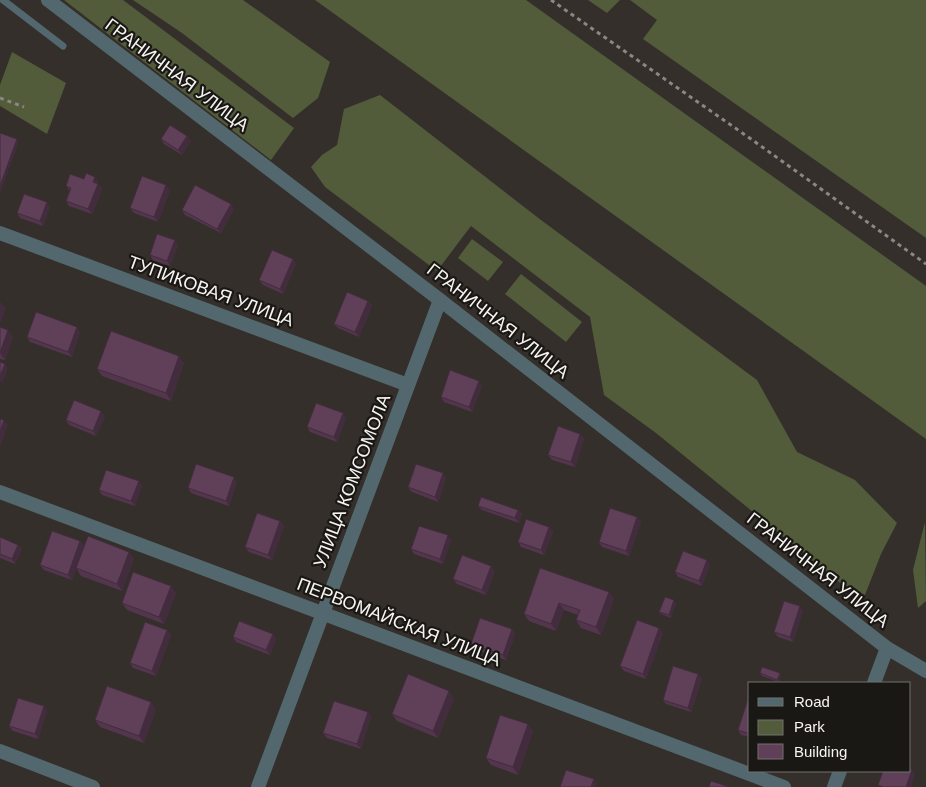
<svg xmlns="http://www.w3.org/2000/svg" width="926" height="787" viewBox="0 0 926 787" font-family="Helvetica,sans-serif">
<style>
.green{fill:#525c3b}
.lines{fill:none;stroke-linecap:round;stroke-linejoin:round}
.path{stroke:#8b8783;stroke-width:3;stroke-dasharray:4 4;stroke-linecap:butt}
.service{stroke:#53686e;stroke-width:7}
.minor{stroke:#53686e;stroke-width:14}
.wall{fill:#53364d}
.shaded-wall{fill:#432c3e}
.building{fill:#603f59;stroke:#432c3e}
.labels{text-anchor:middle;stroke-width:4.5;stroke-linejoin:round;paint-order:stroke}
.street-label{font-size:18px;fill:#f7f4f1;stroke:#1a1815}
</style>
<rect width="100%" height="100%" fill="#342f2a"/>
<g class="green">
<polygon points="64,0 123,0 294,128 271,160"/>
<polygon points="133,0 243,0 330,62 318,98 293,118 182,33"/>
<polygon points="315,0 526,0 926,286 926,439"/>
<polygon points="588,0 620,0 607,13"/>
<polygon points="630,0 926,0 926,238 643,39 657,20"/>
<polygon points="12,52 66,83 47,134 0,106 0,85"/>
<polygon points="380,95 541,220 757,380 797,452 855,480 897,523 881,554 865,595 844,586 656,433 604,395 590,317 471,226 437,271 325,187 311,167 322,155 337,145 344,109"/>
<polygon points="472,239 503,262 488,281 458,258"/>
<polygon points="521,274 582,322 566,342 505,294"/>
<polygon points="925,522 926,601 918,608 913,570"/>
</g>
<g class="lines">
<g class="path">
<polyline points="551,0 751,139 926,264"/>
<polyline points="0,98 24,107"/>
</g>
<polyline class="service" points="3,0 63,46"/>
<g class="minor">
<polyline points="48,0 440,300 887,648 926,671"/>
<polyline points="0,233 408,385"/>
<polyline points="0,492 784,787"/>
<polyline points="874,683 887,648"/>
<polyline points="0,751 93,787"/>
<polyline points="258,787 440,300"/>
<polyline points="834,787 840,771"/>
</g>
</g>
<g class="wall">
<polygon points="187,136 191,141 182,155 164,144 161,139"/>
<polygon points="98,181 98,184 102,189 92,214 69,206 66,201 70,191 66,186"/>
<polygon points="170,190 158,222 134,213 130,208"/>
<polygon points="231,204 234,209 221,233 185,215 182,210"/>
<polygon points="50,207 43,226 20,218 17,213"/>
<polygon points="178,245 170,266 153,260 150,255"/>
<polygon points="296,264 283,294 263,285 259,280"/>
<polygon points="368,301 372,306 359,337 338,328 334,324"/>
<polygon points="0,327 13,337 5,360 0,359"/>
<polygon points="80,332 72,357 30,342 27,337"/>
<polygon points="184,363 171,401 102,376 97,369"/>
<polygon points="479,381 482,386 472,412 444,402 441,397"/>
<polygon points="343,413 346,418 337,442 310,432 307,427"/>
<polygon points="105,416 96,436 69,425 66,420"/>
<polygon points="580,434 584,439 575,467 552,460 548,455"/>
<polygon points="446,478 438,502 412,492 408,487"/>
<polygon points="237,482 229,506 191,493 188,488"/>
<polygon points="142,486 135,506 102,495 99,490"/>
<polygon points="478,506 518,510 522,514 519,523 482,510"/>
<polygon points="637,517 641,522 629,556 602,547 599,542"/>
<polygon points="280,521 284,526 272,560 249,552 245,547"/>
<polygon points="549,527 553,532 544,555 521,547 518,542"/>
<polygon points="0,537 18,545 22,549 15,564 0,558"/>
<polygon points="451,540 443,564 414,554 411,549"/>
<polygon points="80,541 84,546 72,580 44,570 40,565"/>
<polygon points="129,552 134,559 122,591 81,576 76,568"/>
<polygon points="710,565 702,586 678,577 675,572"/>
<polygon points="540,568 609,592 614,599 601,635 581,628 576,620 578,615 564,610 556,631 529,621 524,614"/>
<polygon points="495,571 486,595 457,584 453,579"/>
<polygon points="171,586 176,593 164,624 127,610 122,603"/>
<polygon points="676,603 671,618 661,614 659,612"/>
<polygon points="803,611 793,642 778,637 774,632"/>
<polygon points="512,629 515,634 506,660 474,649 471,644"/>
<polygon points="167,630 171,635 156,676 133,668 130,663"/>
<polygon points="663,633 646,679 624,671 620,666"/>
<polygon points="273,634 276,639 270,655 236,642 233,637"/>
<polygon points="760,673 781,675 779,682 762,676"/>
<polygon points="698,674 702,679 691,712 666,704 663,700"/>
<polygon points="750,693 750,737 741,735 738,730"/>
<polygon points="454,698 438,738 397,721 392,714"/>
<polygon points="156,709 144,743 100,727 95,720"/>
<polygon points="47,711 38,739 13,731 9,726"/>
<polygon points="368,712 371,717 361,749 327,738 323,733"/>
<polygon points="528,724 533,731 518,775 491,765 486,758"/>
</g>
<g class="shaded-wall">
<polygon points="187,136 191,141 182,155 178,150"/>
<polygon points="17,139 19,142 0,193 0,186"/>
<polygon points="95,177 98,181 97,187 93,182"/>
<polygon points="98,184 102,189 92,214 88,209"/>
<polygon points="166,185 170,190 158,222 154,217"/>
<polygon points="47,202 50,207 43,226 40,221"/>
<polygon points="231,204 234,209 221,233 217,229"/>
<polygon points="175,240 178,245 170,266 167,261"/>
<polygon points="293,259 296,264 283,294 280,289"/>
<polygon points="368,301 372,306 359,337 355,332"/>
<polygon points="1,302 6,309 0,324 0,303"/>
<polygon points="77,327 80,332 72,357 68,352"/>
<polygon points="8,330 13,337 5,360 0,353"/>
<polygon points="179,356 184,363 171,401 166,393"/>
<polygon points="5,364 8,369 2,384 0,381 0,376"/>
<polygon points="479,381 482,386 472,412 469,407"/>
<polygon points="101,411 105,416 96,436 93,431"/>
<polygon points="343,413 346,418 337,442 334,437"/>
<polygon points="4,420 8,425 0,447 0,432"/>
<polygon points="580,434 584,439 575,467 571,462"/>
<polygon points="443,473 446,478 438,502 435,497"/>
<polygon points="234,477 237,482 229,506 226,501"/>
<polygon points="139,481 142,486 135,506 131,501"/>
<polygon points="518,510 522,514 519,523 515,518"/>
<polygon points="637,517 641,522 629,556 626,551"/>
<polygon points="280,521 284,526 272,560 268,555"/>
<polygon points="549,527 553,532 544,555 541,550"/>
<polygon points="448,535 451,540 443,564 440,559"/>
<polygon points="80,541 84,546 72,580 68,575"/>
<polygon points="18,545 22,549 15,564 12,559"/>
<polygon points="129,552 134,559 122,591 117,584"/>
<polygon points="707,560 710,565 702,586 699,581"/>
<polygon points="491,566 495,571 486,595 482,590"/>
<polygon points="171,586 176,593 164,624 159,617"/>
<polygon points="609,592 614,599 601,635 596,627"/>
<polygon points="674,600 676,603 671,618 669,615"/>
<polygon points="559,603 564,610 556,631 551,624"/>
<polygon points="800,606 803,611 793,642 790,637"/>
<polygon points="659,628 663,633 646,679 643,674"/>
<polygon points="512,629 515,634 506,660 503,655"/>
<polygon points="167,630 171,635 156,676 152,671"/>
<polygon points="273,634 276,639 270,655 266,650"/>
<polygon points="780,673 781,675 779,682 777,680"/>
<polygon points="698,674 702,679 691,712 688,708"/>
<polygon points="449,691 454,698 438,738 433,731"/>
<polygon points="151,702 156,709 144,743 139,736"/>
<polygon points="44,706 47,711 38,739 35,734"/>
<polygon points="368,712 371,717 361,749 357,744"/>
<polygon points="528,724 533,731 518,775 513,767"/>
<polygon points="912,770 915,775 911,787 906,787"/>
<polygon points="594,779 597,784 596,787 591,787"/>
</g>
<g class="building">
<polygon points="170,125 187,136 178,150 161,139"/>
<polygon points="0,133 17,139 0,186"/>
<polygon points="86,173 95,177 93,182 98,184 88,209 66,201 71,188 66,186 70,174 84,179"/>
<polygon points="142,176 166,185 154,217 130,208"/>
<polygon points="195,185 231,204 217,229 182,210"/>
<polygon points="24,194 47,202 40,221 17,213"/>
<polygon points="157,234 175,240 167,261 150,255"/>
<polygon points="272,250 293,259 280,289 259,280"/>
<polygon points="347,292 368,301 355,332 334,324"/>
<polygon points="36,312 77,327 68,352 27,337"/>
<polygon points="0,327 8,330 0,353"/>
<polygon points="111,331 179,356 166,393 97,369"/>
<polygon points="0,362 5,364 0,376"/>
<polygon points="450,370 479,381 469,407 441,397"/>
<polygon points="74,400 101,411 93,431 66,420"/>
<polygon points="316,403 343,413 334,437 307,427"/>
<polygon points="0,419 4,420 0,432"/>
<polygon points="558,426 580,434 571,462 548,455"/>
<polygon points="196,464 234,477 226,501 188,488"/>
<polygon points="416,464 443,473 435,497 408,487"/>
<polygon points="106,470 139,481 131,501 99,490"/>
<polygon points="481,497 518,510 515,518 478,506"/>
<polygon points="610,508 637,517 626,551 599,542"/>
<polygon points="257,513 280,521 268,555 245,547"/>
<polygon points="526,519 549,527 541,550 518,542"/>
<polygon points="419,526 448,535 440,559 411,549"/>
<polygon points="52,531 80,541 68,575 40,565"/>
<polygon points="88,536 129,552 117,584 76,568"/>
<polygon points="0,537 18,545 12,559 0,554"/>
<polygon points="683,551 707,560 699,581 675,572"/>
<polygon points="462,555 491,566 482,590 453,579"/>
<polygon points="540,568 609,592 596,627 576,620 580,610 559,603 551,624 524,614"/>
<polygon points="133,572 171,586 159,617 122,603"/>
<polygon points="665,597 674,600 669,615 659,612"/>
<polygon points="784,601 800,606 790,637 774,632"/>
<polygon points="480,618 512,629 503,655 471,644"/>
<polygon points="637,620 659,628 643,674 620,666"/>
<polygon points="239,621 273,634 266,650 233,637"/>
<polygon points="145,622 167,630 152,671 130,663"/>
<polygon points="673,666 698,674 688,708 663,700"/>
<polygon points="762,667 780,673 777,680 760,673"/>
<polygon points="408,674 449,691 433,731 392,714"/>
<polygon points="107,686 151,702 139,736 95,720"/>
<polygon points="750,693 750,734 738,730"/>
<polygon points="18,698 44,706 35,734 9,726"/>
<polygon points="334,701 368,712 357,744 323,733"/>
<polygon points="500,715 528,724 513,767 486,758"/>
<polygon points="910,769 912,770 906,787 883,787 878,785 883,771 910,771"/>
<polygon points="566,770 594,779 591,787 560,787"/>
<polygon points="711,781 729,787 709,787"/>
</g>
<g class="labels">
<g class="street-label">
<text transform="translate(177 75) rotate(37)" y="6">ГРАНИЧНАЯ УЛИЦА</text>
<text transform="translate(211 291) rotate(20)" y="6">ТУПИКОВАЯ УЛИЦА</text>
<text transform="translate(498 321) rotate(38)" y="6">ГРАНИЧНАЯ УЛИЦА</text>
<text transform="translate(352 481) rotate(-69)" y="6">УЛИЦА КОМСОМОЛА</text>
<text transform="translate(818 570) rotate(38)" y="6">ГРАНИЧНАЯ УЛИЦА</text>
<text transform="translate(399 622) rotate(21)" y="6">ПЕРВОМАЙСКАЯ УЛИЦА</text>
</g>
</g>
<rect x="748" y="682" width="162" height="90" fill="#1a1815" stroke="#72706d"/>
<rect x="758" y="698" width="25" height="8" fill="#53686e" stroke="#72706d"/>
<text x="794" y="707" font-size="15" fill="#f7f4f1">Road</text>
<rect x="758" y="720" width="25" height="15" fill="#525c3b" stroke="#72706d"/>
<text x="794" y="732" font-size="15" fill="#f7f4f1">Park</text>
<rect x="758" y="744" width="25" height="15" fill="#603f59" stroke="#72706d"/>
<text x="794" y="757" font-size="15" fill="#f7f4f1">Building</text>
</svg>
